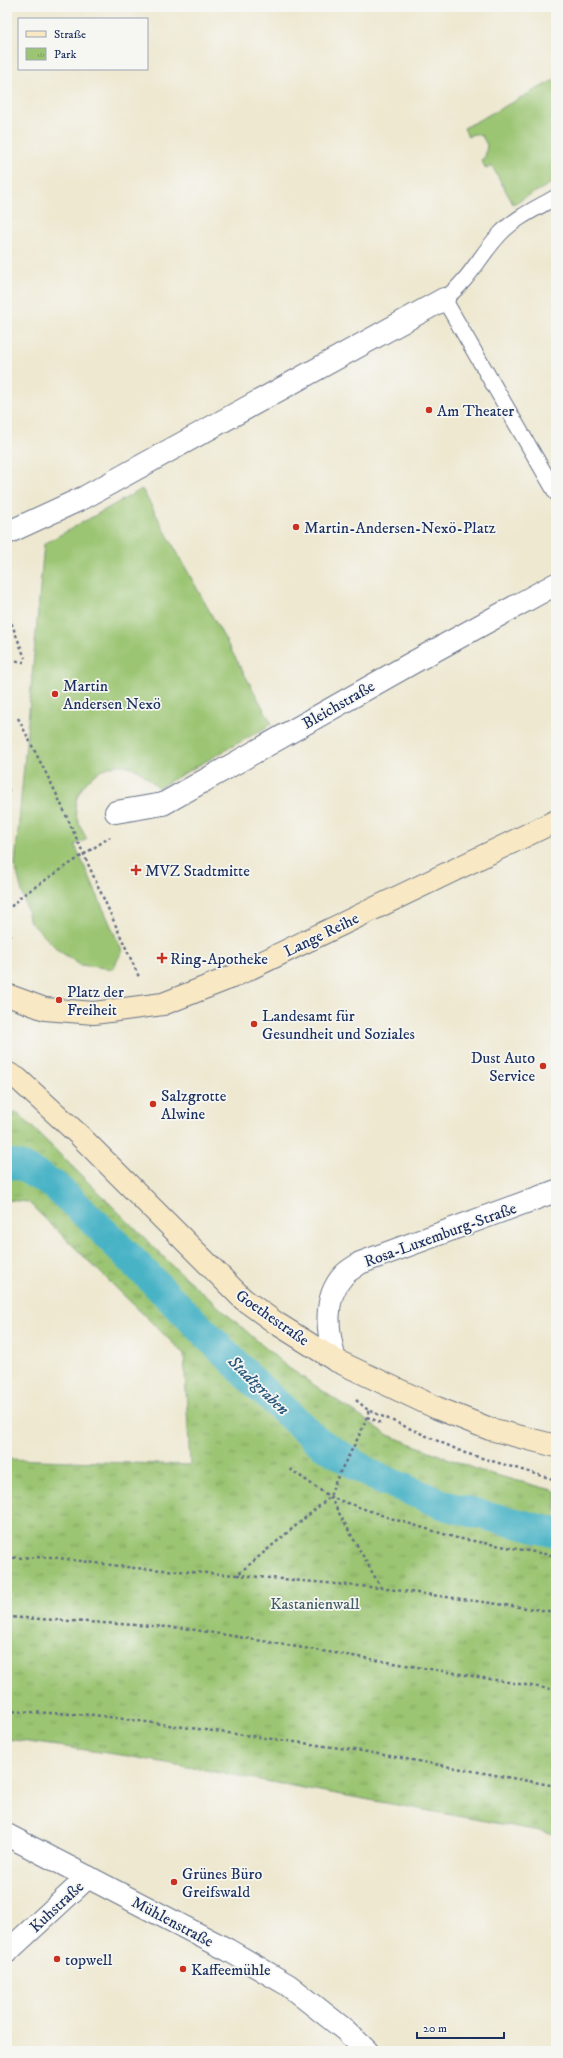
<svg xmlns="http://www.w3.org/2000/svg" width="563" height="2058" viewBox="0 0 563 2058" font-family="'IM FELL DW Pica',serif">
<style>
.green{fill:#9bc572;stroke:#5b7a68}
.park{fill:url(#park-tufts);stroke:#5b7a68}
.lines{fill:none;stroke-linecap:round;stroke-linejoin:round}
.canal{stroke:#48b3c6;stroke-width:30}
.lane-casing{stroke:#657086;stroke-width:17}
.street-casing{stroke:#657086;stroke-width:24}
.secondary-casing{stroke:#657086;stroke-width:24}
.path{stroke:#657086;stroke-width:2.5;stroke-dasharray:3 3;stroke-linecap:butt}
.lane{stroke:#fff;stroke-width:15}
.street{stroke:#fff;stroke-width:22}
.secondary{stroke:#f8e8c3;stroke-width:22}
.poi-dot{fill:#c8321e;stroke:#f6f6f2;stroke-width:1.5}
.labels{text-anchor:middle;stroke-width:3.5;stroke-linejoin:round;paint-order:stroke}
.poi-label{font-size:16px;fill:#1b2f5e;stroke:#f6f6f2;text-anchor:start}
.street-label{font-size:16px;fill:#1b2f5e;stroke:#f6f6f2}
.park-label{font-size:16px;fill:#415c64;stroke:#f6f6f2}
.water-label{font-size:17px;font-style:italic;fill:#28577d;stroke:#f6f6f2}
</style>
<defs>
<pattern id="park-tufts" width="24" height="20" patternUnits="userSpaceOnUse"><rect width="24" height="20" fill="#9bc572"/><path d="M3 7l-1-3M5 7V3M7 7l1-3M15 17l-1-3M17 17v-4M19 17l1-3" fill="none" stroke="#7ea061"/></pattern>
</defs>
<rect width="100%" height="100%" fill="#f6f6f2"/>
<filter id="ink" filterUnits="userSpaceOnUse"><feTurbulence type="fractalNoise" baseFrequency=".025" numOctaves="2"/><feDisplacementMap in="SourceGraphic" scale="8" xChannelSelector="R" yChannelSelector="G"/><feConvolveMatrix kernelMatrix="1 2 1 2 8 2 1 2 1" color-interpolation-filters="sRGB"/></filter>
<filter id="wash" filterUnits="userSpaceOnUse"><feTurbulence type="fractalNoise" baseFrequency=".012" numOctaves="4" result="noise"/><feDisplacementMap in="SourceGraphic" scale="16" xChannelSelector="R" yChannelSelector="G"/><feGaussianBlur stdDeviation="0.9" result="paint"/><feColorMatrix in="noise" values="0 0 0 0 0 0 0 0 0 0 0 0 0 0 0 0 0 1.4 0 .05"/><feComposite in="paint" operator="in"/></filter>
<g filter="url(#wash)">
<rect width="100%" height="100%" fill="#eee8d0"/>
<g class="green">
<polygon points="556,79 556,181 513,204 492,166 486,169 481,160 485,157 487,145 482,136 473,134 468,137 464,128"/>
<path d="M 142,489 L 272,724 L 158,788 C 150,780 142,771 131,767 C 110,758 81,780 76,801 C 73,814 81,829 87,839 L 75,845 L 122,951 L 113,969 L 80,965 L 58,950 L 30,922 L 15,865 L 44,544 Z"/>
</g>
<polygon class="park" points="17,1112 180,1273 286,1366 388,1435 481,1471 556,1491 556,1834 128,1756 7,1739 7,1459 190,1465 184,1354 28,1202 7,1200 7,1117"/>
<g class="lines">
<polyline class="canal" points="7,1163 23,1167 54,1185 92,1220 263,1391 319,1442 372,1475 447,1506 556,1533"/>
</g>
</g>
<g filter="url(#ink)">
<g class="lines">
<defs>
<path id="lane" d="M 556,197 C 537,208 515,218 500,234 C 480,255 469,281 444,299 L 556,493"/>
<g id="street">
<polyline points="7,533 85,497 444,299"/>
<polyline points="116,812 163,804 412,663 556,584"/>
<path d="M 335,1360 C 328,1334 322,1299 343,1276 C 347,1271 355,1267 360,1263 L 556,1191"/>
<polyline points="7,1835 228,1950 288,1985 345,2030 367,2051"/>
<polyline points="7,1952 88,1877"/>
</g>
<g id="secondary">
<polyline points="7,995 45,1009 94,1013 163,1004 232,977 556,821"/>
<polyline points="7,1073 18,1079 78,1134 243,1299 276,1323 335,1360 437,1408 490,1429 556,1446"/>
</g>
</defs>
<use href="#lane" class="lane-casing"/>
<use href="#street" class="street-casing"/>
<use href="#secondary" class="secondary-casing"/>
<g class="path">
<polyline points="7,612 25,658"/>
<polyline points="10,660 24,662"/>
<polyline points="18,718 56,793 139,977"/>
<polyline points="7,790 10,791"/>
<polyline points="7,911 20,897 110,837"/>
<polyline points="7,928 10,936 7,944"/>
<polyline points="356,1400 368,1410 465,1453 556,1480"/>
<polyline points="367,1417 382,1423"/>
<polyline points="290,1469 330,1497 387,1517 457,1538 556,1556"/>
<polyline points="330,1497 381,1588"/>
<path d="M 7,1558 L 51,1557 L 134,1568 L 237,1575 L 330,1497 C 339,1466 361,1441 369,1409"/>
<polyline points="237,1575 381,1588 556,1612"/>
<polyline points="7,1617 184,1628 556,1690"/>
<polyline points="7,1711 94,1715 362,1751 556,1786"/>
</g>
<use href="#lane" class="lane"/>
<use href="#street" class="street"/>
<use href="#secondary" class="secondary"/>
</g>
</g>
<g class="poi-dot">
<circle cx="429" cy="410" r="4"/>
<circle cx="296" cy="527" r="4"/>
<circle cx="55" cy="694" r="4"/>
<path d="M134 864h4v4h4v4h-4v4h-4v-4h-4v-4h4z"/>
<path d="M160 952h4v4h4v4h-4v4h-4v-4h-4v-4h4z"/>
<circle cx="59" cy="1000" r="4"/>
<circle cx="254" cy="1024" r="4"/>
<circle cx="543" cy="1066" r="4"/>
<circle cx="153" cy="1104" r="4"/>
<circle cx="174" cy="1882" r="4"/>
<circle cx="57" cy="1959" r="4"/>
<circle cx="183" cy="1969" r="4"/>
</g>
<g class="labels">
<g class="poi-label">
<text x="437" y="416">Am Theater</text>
<text x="304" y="533">Martin-Andersen-Nexö-Platz</text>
<text x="63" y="691">Martin<tspan x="63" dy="18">Andersen Nexö</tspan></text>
<text x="145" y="876">MVZ Stadtmitte</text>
<text x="170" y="964">Ring-Apotheke</text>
<text x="67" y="997">Platz der<tspan x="67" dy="18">Freiheit</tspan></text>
<text x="262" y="1021">Landesamt für<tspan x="262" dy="18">Gesundheit und Soziales</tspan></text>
<text x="535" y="1063" text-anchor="end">Dust Auto<tspan x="535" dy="18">Service</tspan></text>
<text x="161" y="1101">Salzgrotte<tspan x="161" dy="18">Alwine</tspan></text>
<text x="182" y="1879">Grünes Büro<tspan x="182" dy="18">Greifswald</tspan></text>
<text x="65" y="1965">topwell</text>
<text x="191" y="1975">Kaffeemühle</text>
</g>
<g class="street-label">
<text transform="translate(338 704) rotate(-30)" y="6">Bleichstraße</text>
<text transform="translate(321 934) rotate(-26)" y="6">Lange Reihe</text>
<text transform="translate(440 1234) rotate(-20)" y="6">Rosa-Luxemburg-Straße</text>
<text transform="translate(273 1317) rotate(35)" y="6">Goethestraße</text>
<text transform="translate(56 1906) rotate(-43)" y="6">Kuhstraße</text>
<text transform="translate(173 1921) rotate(28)" y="6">Mühlenstraße</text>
</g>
<g class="park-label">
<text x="315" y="1609">Kastanienwall</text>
</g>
<g class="water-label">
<text transform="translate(259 1385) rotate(44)" y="6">Stadtgraben</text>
</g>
</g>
<rect width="563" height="2058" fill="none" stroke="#f6f6f2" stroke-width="24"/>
<rect x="18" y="18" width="130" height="52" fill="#f6f6f2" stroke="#9ea6b7"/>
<rect x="26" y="31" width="20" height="6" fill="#f8e8c3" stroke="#9ea6b7"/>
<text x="54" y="38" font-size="12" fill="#1b2f5e">Straße</text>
<rect x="26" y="48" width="20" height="12" fill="url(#park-tufts)" stroke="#9ea6b7"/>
<text x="54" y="58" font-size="12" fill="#1b2f5e">Park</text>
<path d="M417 2032v6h87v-6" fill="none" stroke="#1b2f5e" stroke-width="2"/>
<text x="423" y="2032" font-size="12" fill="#1b2f5e" stroke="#f6f6f2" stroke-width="3" paint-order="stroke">20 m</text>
</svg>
